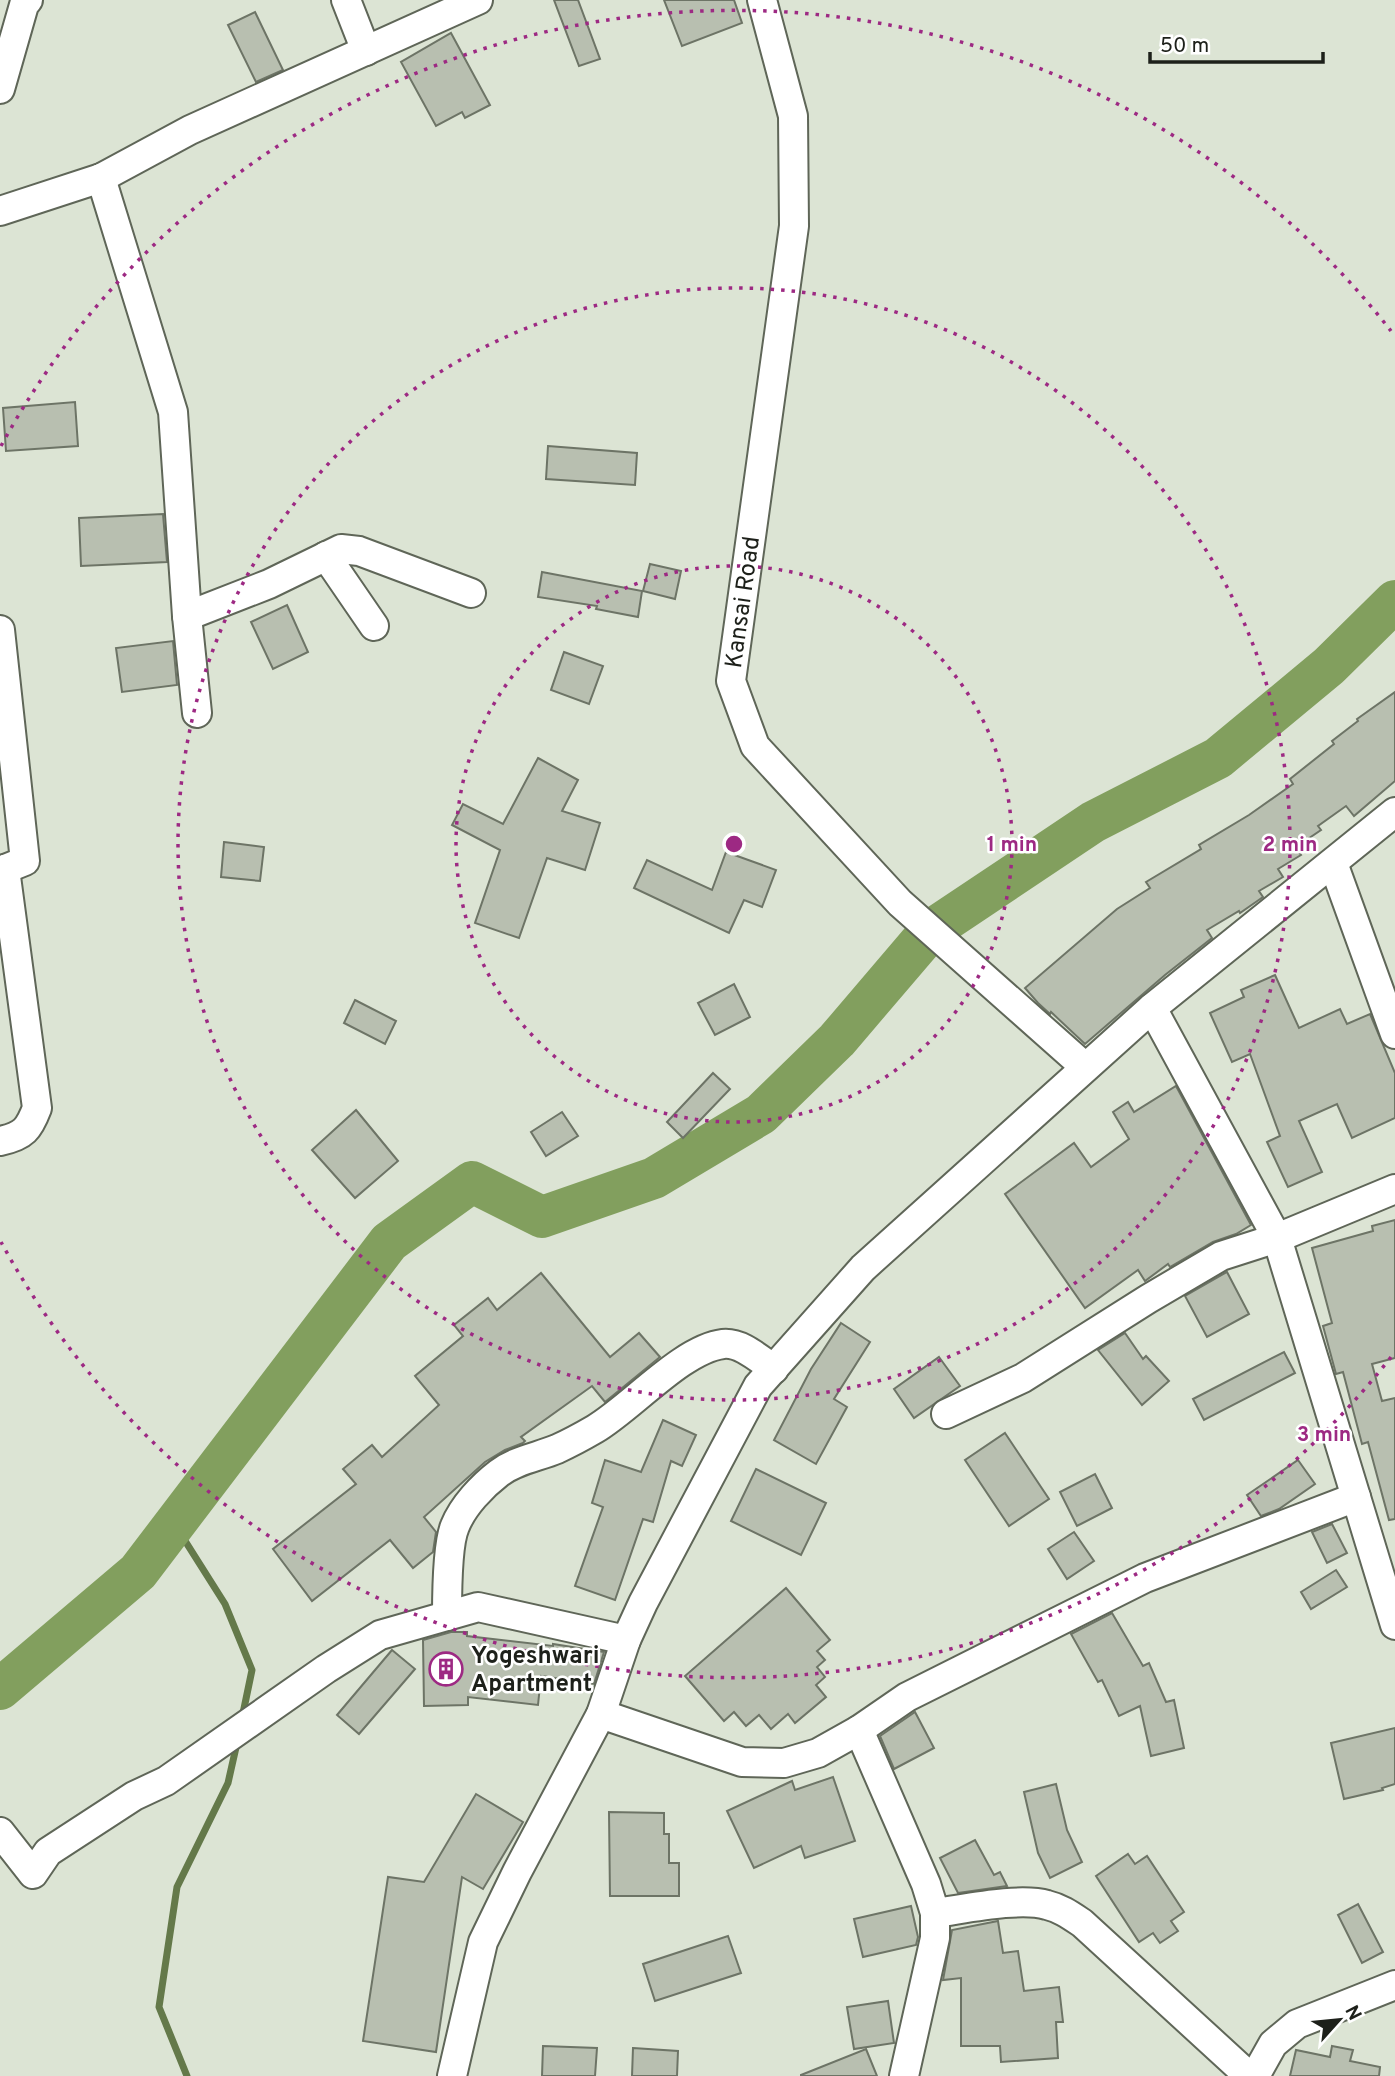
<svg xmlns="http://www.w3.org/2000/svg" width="1395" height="2076" viewBox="0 0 1395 2076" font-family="Overpass,sans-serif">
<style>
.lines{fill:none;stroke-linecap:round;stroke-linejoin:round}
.stream{stroke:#64794a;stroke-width:7}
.river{stroke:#829f5e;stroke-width:42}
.building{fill:#b8bfb0;stroke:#6d7466;stroke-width:2}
.minor-casing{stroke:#5f6658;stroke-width:32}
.minor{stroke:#fff;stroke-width:28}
.ring{fill:none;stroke:#9d2983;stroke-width:3.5;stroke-dasharray:3.5 7}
.labels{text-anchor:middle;stroke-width:5;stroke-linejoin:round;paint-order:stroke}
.street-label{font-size:24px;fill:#1d201a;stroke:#fff}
.poi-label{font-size:24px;font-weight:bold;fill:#1d201a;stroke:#fff;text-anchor:start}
.centre{fill:#9d2983;stroke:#fff;stroke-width:3.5}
.ring-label{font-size:21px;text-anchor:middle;font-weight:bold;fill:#9d2983;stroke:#fff;stroke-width:5;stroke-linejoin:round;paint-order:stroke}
</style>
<rect width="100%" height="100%" fill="#dce4d4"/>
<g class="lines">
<g class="stream">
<polyline points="175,1525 225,1604 252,1670 242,1718"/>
<polyline points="187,2076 159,2007 177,1887 228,1783 237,1743"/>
</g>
<polyline class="river" points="0,1689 138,1572 389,1242 472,1182 542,1217 654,1178 761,1114 837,1040 930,931 1093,822 1218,758 1329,666 1395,601"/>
</g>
<g class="building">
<polygon points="554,0 578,0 600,59 579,66"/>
<polygon points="664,0 734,0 742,23 682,46"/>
<polygon points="255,12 283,70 256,82 228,25"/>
<polygon points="451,33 490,105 465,118 462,112 436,126 401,62"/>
<polygon points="75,402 78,446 6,451 3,408"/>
<polygon points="548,446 637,453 635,485 546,479"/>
<polygon points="163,514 167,562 81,566 79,518"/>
<polygon points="650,564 681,571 675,599 643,591"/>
<polygon points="542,572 642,591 638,617 596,609 597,606 538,597"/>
<polygon points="287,605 308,652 273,669 251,622"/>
<polygon points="173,641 177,685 122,692 116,648"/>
<polygon points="564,652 603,666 589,704 551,690"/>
<polygon points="1395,692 1395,781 1354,816 1346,806 1318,826 1321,830 1296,847 1301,855 1278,869 1283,877 1259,891 1263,897 1240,913 1239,911 1207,930 1212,938 1165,975 1085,1044 1051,1012 1050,1014 1038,1003 1025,988 1117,909 1150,888 1146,882 1201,849 1199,845 1249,815 1293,784 1290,779 1334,744 1332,741 1358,721 1357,719"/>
<polygon points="538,758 578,780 562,811 600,823 585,870 547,858 519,938 475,923 500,850 452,825 463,804 503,824"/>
<polygon points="224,842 264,847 260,881 221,877"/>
<polygon points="726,852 776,870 762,907 744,900 729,933 634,888 647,860 712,890"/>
<polygon points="1275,975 1299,1028 1340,1009 1347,1024 1370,1014 1395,1073 1395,1118 1352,1138 1337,1104 1299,1121 1322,1172 1288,1187 1267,1142 1280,1136 1250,1054 1232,1062 1210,1013 1244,997 1241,990"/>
<polygon points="734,984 750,1017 715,1035 698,1003"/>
<polygon points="355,1000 396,1021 385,1044 344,1023"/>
<polygon points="713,1073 730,1089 683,1138 667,1122"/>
<polygon points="1176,1086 1251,1225 1236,1234 1213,1242 1170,1267 1168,1264 1145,1281 1138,1270 1085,1308 1005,1194 1074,1143 1091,1167 1129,1139 1113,1112 1128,1102 1134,1112"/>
<polygon points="356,1110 398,1161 355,1198 312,1150"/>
<polygon points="562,1112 578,1136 546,1156 531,1132"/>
<polygon points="1395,1220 1395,1358 1372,1364 1382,1401 1395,1398 1395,1519 1389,1520 1368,1442 1362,1444 1343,1372 1336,1374 1323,1326 1332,1323 1312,1248 1373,1231 1372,1226"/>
<polygon points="1227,1272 1249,1314 1207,1337 1185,1296"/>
<polygon points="541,1273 610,1357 639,1333 660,1357 605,1402 592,1386 521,1437 525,1441 523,1443 505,1450 485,1462 424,1517 436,1532 433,1552 413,1568 390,1540 312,1601 273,1549 356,1484 343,1469 372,1445 382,1457 439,1405 415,1376 463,1336 454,1325 488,1298 497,1310"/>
<polygon points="841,1323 870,1342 834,1399 847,1407 816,1464 774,1440 811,1369"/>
<polygon points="1125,1333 1143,1359 1146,1356 1169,1381 1142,1405 1098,1350"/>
<polygon points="1284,1352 1295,1373 1204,1420 1193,1399"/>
<polygon points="939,1357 960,1386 914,1418 894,1389"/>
<polygon points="663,1420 696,1435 682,1466 671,1461 653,1522 643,1519 615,1600 575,1586 603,1507 592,1503 605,1460 641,1472"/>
<polygon points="1005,1433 1049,1499 1009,1526 965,1460"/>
<polygon points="1298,1460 1315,1484 1279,1509 1261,1516 1247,1495"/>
<polygon points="756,1469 826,1503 801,1555 731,1521"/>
<polygon points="1095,1474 1112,1508 1077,1526 1060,1492"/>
<polygon points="1332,1524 1347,1553 1327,1563 1312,1532"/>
<polygon points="1074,1532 1094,1561 1067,1579 1048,1549"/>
<polygon points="1336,1570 1347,1587 1311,1609 1301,1592"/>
<polygon points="786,1588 830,1640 817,1651 825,1660 817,1667 825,1677 816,1685 826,1697 795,1723 788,1714 771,1729 759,1715 746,1726 734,1712 724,1721 685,1676"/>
<polygon points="1112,1613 1143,1666 1149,1663 1166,1702 1174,1700 1184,1748 1151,1756 1140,1706 1119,1716 1102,1680 1098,1682 1071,1634"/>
<polygon points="451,1632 467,1632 467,1636 553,1646 553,1644 604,1652 594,1684 541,1676 538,1705 468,1697 468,1705 424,1706 423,1640"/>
<polygon points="392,1650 415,1669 359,1734 337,1715"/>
<polygon points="915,1712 934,1748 894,1769 880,1736"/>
<polygon points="1395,1728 1395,1784 1382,1788 1383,1790 1344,1799 1331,1743"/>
<polygon points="833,1777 855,1841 805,1858 801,1846 754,1868 727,1811 792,1781 795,1790"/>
<polygon points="1056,1784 1067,1830 1082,1862 1050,1878 1038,1853 1024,1792"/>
<polygon points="476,1794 523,1822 483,1889 462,1877 436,2052 363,2041 388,1877 424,1882"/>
<polygon points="609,1812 664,1813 664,1834 669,1834 669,1863 679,1863 679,1896 610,1896"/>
<polygon points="975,1840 994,1875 1000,1872 1007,1886 958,1893 940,1858"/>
<polygon points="1128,1854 1135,1864 1147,1856 1184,1912 1171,1921 1178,1931 1160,1943 1153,1933 1139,1942 1096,1876"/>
<polygon points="1358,1904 1383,1952 1362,1963 1338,1915"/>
<polygon points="911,1906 918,1937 916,1945 863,1957 854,1919"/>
<polygon points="998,1921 1003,1953 1018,1951 1024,1991 1059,1987 1063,2022 1056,2022 1058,2058 1001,2062 1000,2046 961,2046 961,1978 943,1980 952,1930"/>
<polygon points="728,1936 741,1973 655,2001 643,1964"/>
<polygon points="888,2001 894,2043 854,2049 847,2007"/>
<polygon points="543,2046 597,2048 595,2076 542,2076"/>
<polygon points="1332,2046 1353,2050 1350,2061 1380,2067 1379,2076 1290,2076 1296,2050 1330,2057"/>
<polygon points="633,2048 678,2051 677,2076 632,2076"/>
<polygon points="866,2049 877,2076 801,2076 801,2075"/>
</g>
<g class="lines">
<defs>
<g id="minor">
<polyline points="346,0 366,51"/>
<polyline points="762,0 793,116 794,226 731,681 755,746 900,903 1085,1067"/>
<polyline points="0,89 24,5 28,0"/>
<polyline points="101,178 173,412 187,616 197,713"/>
<polyline points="0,211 101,178 190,130 478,0"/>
<polyline points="326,556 374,626"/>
<polyline points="187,616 269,584 341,549 359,551 471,593"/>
<polyline points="0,630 25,861 0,871"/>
<polyline points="1333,863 1395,1034"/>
<polyline points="1152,1008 1277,1238 1395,1625"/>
<path d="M 0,1141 C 24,1136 29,1129 37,1108 L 5,869"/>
<polyline points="946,1414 1023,1378 1148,1299 1221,1256 1277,1238 1395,1189"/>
<path d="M 447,1616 C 447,1595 447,1544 455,1526 C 463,1506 482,1486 499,1473 C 516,1460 538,1457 557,1449 C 570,1443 583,1436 595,1429 C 631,1408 682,1349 723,1344 C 741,1342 759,1359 774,1369"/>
<polyline points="601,1714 742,1762 784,1763 818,1753 859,1730 907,1697 1145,1578 1356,1497"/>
<polyline points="859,1730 926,1884 935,1913 935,1938 904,2076"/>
<polyline points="0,1832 33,1874 48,1852 134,1796 166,1781 326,1669 380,1635 478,1607 626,1640"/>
<path d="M 935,1913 C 965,1909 1019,1897 1047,1905 C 1060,1908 1070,1915 1082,1923 L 1249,2076"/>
<polyline points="452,2076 483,1942 517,1872 601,1714 626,1640 643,1603 758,1386 863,1268 1152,1008 1395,812"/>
<polyline points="1255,2076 1273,2044 1297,2024 1395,1985"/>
</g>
</defs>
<use href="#minor" class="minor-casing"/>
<use href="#minor" class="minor"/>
</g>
<g class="ring">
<circle cx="734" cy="844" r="278"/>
<circle cx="734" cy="844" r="556"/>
<path d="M1391 1357A834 834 0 0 1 1 1242M1 446A834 834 0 0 1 1391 331"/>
</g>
<defs>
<symbol id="building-ring" viewBox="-11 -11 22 22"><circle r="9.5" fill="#fff" stroke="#9d2983" stroke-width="1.5"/><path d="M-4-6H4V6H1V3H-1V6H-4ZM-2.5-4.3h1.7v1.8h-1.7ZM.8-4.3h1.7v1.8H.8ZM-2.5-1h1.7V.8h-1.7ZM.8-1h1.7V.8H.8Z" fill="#9d2983"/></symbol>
</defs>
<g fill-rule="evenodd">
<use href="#building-ring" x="427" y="1650" width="38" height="38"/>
</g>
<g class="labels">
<g class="street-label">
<text transform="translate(742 602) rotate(-82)" y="8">Kansai Road</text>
</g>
<g class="poi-label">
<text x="471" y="1663">Yogeshwari<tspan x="471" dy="28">Apartment</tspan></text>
</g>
</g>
<circle cx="734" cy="844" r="10" class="centre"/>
<g class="ring-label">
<text x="1012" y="851">1 min</text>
<text x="1290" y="851">2 min</text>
<text x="1324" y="1441">3 min</text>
</g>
<g transform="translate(1339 2020) rotate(63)" stroke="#ffffff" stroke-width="5" paint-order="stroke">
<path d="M0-5L12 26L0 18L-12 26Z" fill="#1d201a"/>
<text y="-10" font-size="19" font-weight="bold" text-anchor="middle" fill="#1d201a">N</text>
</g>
<path d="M1150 52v10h173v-10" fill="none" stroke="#1d201a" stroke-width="3.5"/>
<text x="1160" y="52" font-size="21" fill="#1d201a" stroke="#ffffff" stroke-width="5" paint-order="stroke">50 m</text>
</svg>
